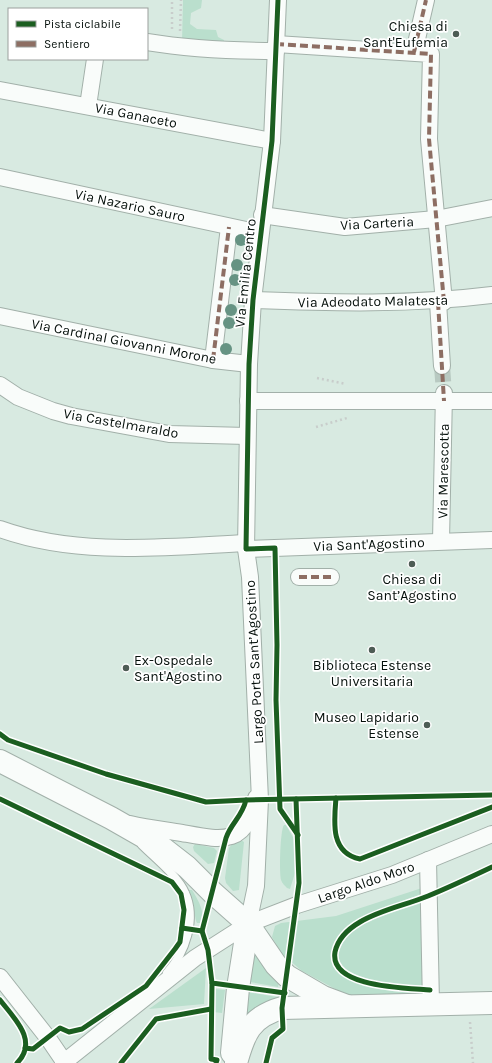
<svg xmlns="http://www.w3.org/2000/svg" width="492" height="1063" viewBox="0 0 492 1063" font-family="Karla,sans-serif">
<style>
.green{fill:#badfcd}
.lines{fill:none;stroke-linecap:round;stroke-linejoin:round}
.street-tunnel{stroke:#b8c9c1;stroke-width:16;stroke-dasharray:16 8;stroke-linecap:butt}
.lane-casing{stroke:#a2b0a9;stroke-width:10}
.street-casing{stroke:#a2b0a9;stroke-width:18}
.secondary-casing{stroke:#a2b0a9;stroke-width:24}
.path{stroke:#c8cdcb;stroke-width:2.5;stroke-dasharray:2 3;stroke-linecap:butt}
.lane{stroke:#f9fcfa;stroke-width:8}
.street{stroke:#f9fcfa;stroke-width:16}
.secondary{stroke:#f9fcfa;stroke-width:22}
.quiet{stroke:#8d6e63;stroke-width:4;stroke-dasharray:8 4;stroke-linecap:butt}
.cycleway-casing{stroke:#fff;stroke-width:8}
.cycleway{stroke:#1b5e20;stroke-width:5}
.tree{fill:#669383}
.poi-dot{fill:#4e5c55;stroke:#fff;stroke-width:1.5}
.labels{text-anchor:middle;stroke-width:3.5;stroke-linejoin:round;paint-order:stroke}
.poi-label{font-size:14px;fill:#040f0a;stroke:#fff;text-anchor:end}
.street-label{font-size:14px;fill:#040f0a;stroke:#fff}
</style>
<rect width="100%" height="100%" fill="#d8eae1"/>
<g class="green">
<polygon points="183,0 202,0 201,8 191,13 190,24 197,29 216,30 218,37 224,40 224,47 182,43"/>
<path d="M 284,825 L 286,825 L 294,839 L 295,873 L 290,889 L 287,888 C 285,886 282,883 281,880 C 279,873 280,830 284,825 Z"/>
<polygon points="241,840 244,842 239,890 233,891 226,883 225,878 229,848 233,843"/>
<polygon points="195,844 214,848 217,851 214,863 208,864 194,851 193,847"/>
<polygon points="422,888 425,1002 355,997 339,991 302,971 281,953 272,937 275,926 281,923 336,916"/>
<path d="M 189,890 L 192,890 C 197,898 207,914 200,923 L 197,923 L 196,921 L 193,905 L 188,892 Z"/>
<polygon points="254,954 279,981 278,987 250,982"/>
<polygon points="206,968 204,1004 149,1009"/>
<polygon points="215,989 225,990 222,1013 213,1012"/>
<polygon points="248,992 277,997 276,1001 243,1026"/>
</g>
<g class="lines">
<polyline class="street-tunnel" points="442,366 444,393"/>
<defs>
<path id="lane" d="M 142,845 C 155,858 178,876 185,893 C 197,919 185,953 167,973"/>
<g id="street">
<path d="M 147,42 C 190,49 232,51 276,51"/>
<polyline points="276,44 431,54 429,139 444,302"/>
<polyline points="414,52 426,0"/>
<polyline points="0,90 272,141"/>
<polyline points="88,106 95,59"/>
<polyline points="0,177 260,233"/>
<polyline points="262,215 345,227 436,219 492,208"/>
<path d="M 253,300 C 333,303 412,305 492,295"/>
<polyline points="438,302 442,366"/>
<polyline points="0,316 213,360 249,364"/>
<polyline points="213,360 229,227"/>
<polyline points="0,385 18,397 53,411 71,416 169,434 247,436"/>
<polyline points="248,401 492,401"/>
<path d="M 0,529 C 78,557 165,547 246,543"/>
<polyline points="441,541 444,393"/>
<polyline points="246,549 492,540"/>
<polyline points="299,577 331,577"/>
<path d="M 130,824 C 147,828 164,830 182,833 C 221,840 246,847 256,798"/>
<polyline points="428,860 431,1004"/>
<polyline points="248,924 256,886 260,800 250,577 246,549 249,364 253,300 272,141 278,0"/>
<polyline points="0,977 48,1038 65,1063"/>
<polyline points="63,1063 195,958 248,924 297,905 392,875 492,834"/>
</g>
<g id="secondary">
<polyline points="0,761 111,818 160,846 187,867 213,893 248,924 276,965 287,976 323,997 347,1006"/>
<polyline points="232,1053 238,988 248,924"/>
<path d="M 236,1063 C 244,1034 250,1017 282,1008 L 492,1003"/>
</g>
</defs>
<use href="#lane" class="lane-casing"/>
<use href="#street" class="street-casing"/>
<use href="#secondary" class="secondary-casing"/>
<g class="path">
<polyline points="172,29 172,0"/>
<polyline points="180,31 181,0"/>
<polyline points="317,378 346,384"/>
<polyline points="316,427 347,418"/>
<polyline points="296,799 298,835"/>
<polyline points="470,1022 473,1063"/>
</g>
<use href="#lane" class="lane"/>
<use href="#street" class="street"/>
<use href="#secondary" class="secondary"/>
<g class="quiet">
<polyline points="276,44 431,54 429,139 444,302"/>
<polyline points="414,52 426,0"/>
<polyline points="438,302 444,401"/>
<polyline points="213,360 229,227"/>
<polyline points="299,577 331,577"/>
</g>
<defs>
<g id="cycleway">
<polyline points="278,0 272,141 253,300 249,364 246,549 275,548 277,645 276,700 280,809 298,835"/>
<polyline points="0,734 8,740 106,774 206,802 246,800"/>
<path d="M 336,798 C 334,822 330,853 360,859 L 492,807"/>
<polyline points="0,799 172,882 181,894 184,910 180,942 175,949 146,986 82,1029 69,1032 60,1028 33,1049 25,1048"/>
<path d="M 182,928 L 202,931 L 226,838 C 231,823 242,817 246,800 L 492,795"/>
<polyline points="202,931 208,950 212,983 285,993"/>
<polyline points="212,983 211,1059 217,1060 216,1063"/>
<path d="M 430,990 C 408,988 329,988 335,952 C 338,938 348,929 360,922 C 380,910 406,905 428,896 C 450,887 471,877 492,867"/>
<path d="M 0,1000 C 14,1018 39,1041 17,1063"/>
<polyline points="121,1063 156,1019 211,1009"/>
<polyline points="266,1063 272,1038 283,1029 282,1008 299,883 296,799"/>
</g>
</defs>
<use href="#cycleway" class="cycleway-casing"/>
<use href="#cycleway" class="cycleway"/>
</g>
<g class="tree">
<circle cx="241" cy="240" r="6"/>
<circle cx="237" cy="265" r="6"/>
<circle cx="235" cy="280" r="6"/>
<circle cx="231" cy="310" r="6"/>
<circle cx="229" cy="323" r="6"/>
<circle cx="226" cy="349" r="6"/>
</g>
<g class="poi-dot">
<circle cx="456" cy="34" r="4"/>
<circle cx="412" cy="564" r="4"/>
<circle cx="372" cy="650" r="4"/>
<circle cx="126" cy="668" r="4"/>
<circle cx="427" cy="725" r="4"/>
</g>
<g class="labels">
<g class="poi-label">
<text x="448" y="31">Chiesa di<tspan x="448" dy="16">Sant'Eufemia</tspan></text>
<text x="412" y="584" text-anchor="middle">Chiesa di<tspan x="412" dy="16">Sant’Agostino</tspan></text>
<text x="134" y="665" text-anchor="start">Ex-Ospedale<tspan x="134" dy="16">Sant'Agostino</tspan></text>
<text x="372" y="670" text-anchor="middle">Biblioteca Estense<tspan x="372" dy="16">Universitaria</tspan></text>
<text x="419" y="722">Museo Lapidario<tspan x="419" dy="16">Estense</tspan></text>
</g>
<g class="street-label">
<text transform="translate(136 115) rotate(11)" y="5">Via Ganaceto</text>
<text transform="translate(130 205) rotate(12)" y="5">Via Nazario Sauro</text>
<text transform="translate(377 223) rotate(-3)" y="5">Via Carteria</text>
<text transform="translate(245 273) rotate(-84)" y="5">Via Emilia Centro</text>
<text transform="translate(373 301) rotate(-1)" y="5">Via Adeodato Malatesta</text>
<text transform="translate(124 341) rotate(11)" y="5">Via Cardinal Giovanni Morone</text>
<text transform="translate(121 423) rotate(10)" y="5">Via Castelmaraldo</text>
<text transform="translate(443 471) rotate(-89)" y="5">Via Marescotta</text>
<text transform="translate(369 544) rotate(-2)" y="5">Via Sant'Agostino</text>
<text transform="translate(254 662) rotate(-93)" y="5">Largo Porta Sant’Agostino</text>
<text transform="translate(366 882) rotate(-19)" y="5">Largo Aldo Moro</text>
</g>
</g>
<rect x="8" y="8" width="140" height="52" fill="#ffffff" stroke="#9b9f9d"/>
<rect x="16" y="21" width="20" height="6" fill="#1b5e20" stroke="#9b9f9d"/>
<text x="44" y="28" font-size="12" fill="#040f0a">Pista ciclabile</text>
<rect x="16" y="41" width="20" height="6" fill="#8d6e63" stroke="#9b9f9d"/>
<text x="44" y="48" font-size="12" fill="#040f0a">Sentiero</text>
</svg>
